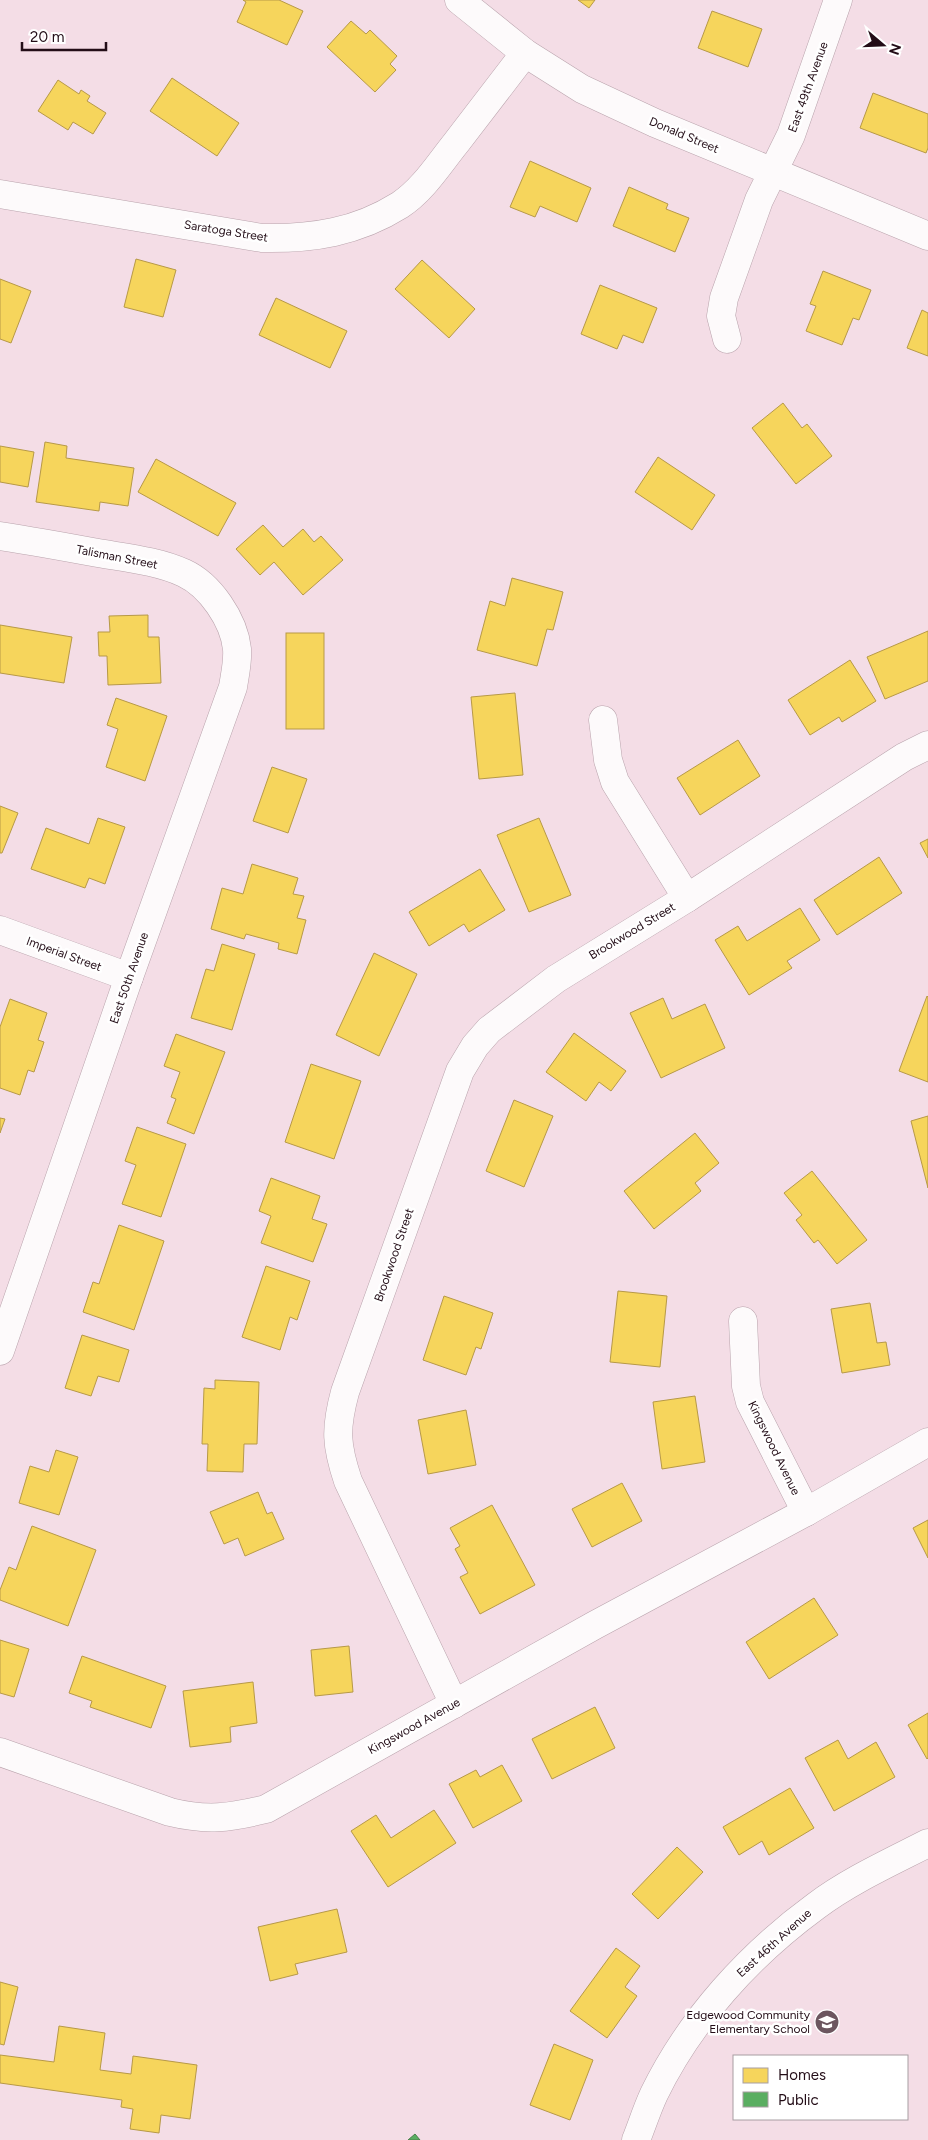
<svg xmlns="http://www.w3.org/2000/svg" width="928" height="2140" viewBox="0 0 928 2140" font-family="Figtree,sans-serif">
<style>
.homes{fill:#f6d55c;stroke:#b79947}
.public{fill:#5aae61;stroke:#4a7e4b}
.lines{fill:none;stroke-linecap:round;stroke-linejoin:round}
.minor-casing{stroke:#b9a3ac;stroke-width:29}
.minor{stroke:#fdfafb;stroke-width:28}
.labels{text-anchor:middle;stroke-width:5;stroke-linejoin:round;paint-order:stroke}
.street-label{font-size:12px;fill:#230d17;stroke:#fff}
.poi-label{font-size:12px;fill:#230d17;stroke:#fff;text-anchor:end}
</style>
<rect width="100%" height="100%" fill="#f4dde6"/>
<g class="homes">
<polygon points="243,0 279,0 303,11 287,45 237,22 246,2"/>
<polygon points="578,0 595,0 589,8"/>
<polygon points="712,11 762,29 748,67 698,48"/>
<polygon points="351,21 366,34 370,30 397,56 390,64 396,70 375,92 327,47"/>
<polygon points="172,78 239,123 217,156 150,111"/>
<polygon points="58,80 79,94 81,90 90,96 87,101 106,113 93,134 73,122 68,130 38,111"/>
<polygon points="873,93 928,114 928,148 926,153 860,128"/>
<polygon points="530,161 591,188 577,222 540,206 535,217 510,207"/>
<polygon points="629,187 668,204 666,209 689,218 675,252 613,226"/>
<polygon points="136,259 176,270 163,317 124,307"/>
<polygon points="422,260 475,309 449,338 395,289"/>
<polygon points="823,271 871,290 859,320 853,318 842,345 806,331 816,306 810,304"/>
<polygon points="0,279 31,291 11,343 0,339"/>
<polygon points="600,285 657,308 643,343 623,335 617,349 581,334"/>
<polygon points="276,298 347,331 330,368 259,335"/>
<polygon points="922,310 928,313 928,356 907,348"/>
<polygon points="783,403 802,428 807,424 832,456 796,484 752,428"/>
<polygon points="45,442 67,446 66,458 134,468 128,506 100,502 99,511 36,502"/>
<polygon points="0,446 34,452 28,487 0,482"/>
<polygon points="658,457 715,495 692,530 635,492"/>
<polygon points="156,459 236,503 218,536 138,492"/>
<polygon points="263,525 283,547 303,529 314,542 321,536 343,560 303,595 274,562 260,575 236,549"/>
<polygon points="512,578 563,592 553,630 547,629 537,666 477,650 490,601 505,606"/>
<polygon points="148,615 148,637 159,637 161,683 108,685 107,656 99,656 98,632 110,632 109,616"/>
<polygon points="0,625 72,637 64,683 0,673"/>
<polygon points="928,631 928,681 885,699 867,657"/>
<rect x="286" y="633" width="38" height="96"/>
<polygon points="850,660 876,701 842,722 839,717 810,735 788,700"/>
<polygon points="515,693 523,775 479,779 471,697"/>
<polygon points="116,698 167,716 145,781 106,767 118,729 107,725"/>
<polygon points="738,740 760,776 700,815 677,778"/>
<polygon points="272,767 307,779 288,833 253,821"/>
<polygon points="0,806 18,813 2,853 0,853"/>
<polygon points="98,818 125,827 105,884 89,878 85,888 31,869 46,828 89,844"/>
<polygon points="539,818 571,895 529,912 497,835"/>
<polygon points="928,839 928,858 920,843"/>
<polygon points="879,857 902,893 837,935 814,900"/>
<polygon points="252,864 298,878 293,894 304,896 297,918 306,920 297,954 278,949 279,943 246,934 244,939 211,929 222,888 243,894"/>
<polygon points="480,869 505,910 469,932 464,924 429,946 409,912"/>
<polygon points="800,908 820,940 787,961 792,968 749,995 715,940 738,926 747,941"/>
<polygon points="222,944 255,954 232,1030 191,1018 206,969 214,971"/>
<polygon points="374,953 417,974 379,1056 336,1035"/>
<polygon points="927,996 928,997 928,1082 899,1071"/>
<polygon points="663,998 672,1019 705,1004 725,1048 661,1078 630,1013"/>
<polygon points="10,999 47,1013 38,1040 44,1042 34,1072 28,1070 20,1095 0,1088 0,1027"/>
<polygon points="574,1033 626,1071 611,1091 599,1082 586,1101 546,1072"/>
<polygon points="176,1034 225,1052 194,1134 167,1123 176,1099 171,1097 180,1072 164,1066"/>
<polygon points="311,1064 361,1081 334,1159 285,1142"/>
<polygon points="514,1100 553,1116 524,1187 486,1171"/>
<polygon points="928,1116 928,1188 911,1121"/>
<polygon points="0,1118 5,1119 0,1133"/>
<polygon points="137,1127 186,1144 161,1217 122,1204 136,1165 125,1161"/>
<polygon points="695,1133 719,1163 695,1183 701,1191 654,1229 624,1191"/>
<polygon points="812,1171 867,1240 837,1264 818,1240 814,1243 796,1220 802,1215 784,1193"/>
<polygon points="271,1178 320,1196 312,1219 327,1224 313,1262 261,1243 271,1216 259,1211"/>
<polygon points="119,1225 164,1241 134,1330 83,1312 93,1282 99,1284"/>
<polygon points="266,1266 310,1281 297,1320 290,1317 280,1350 242,1337"/>
<polygon points="618,1291 667,1296 660,1367 610,1362"/>
<polygon points="444,1296 493,1313 481,1349 476,1347 466,1375 423,1360"/>
<polygon points="870,1303 877,1343 886,1342 890,1365 842,1373 831,1309"/>
<polygon points="82,1335 129,1350 119,1382 98,1376 91,1396 65,1388"/>
<polygon points="215,1380 259,1382 257,1444 244,1444 243,1472 207,1471 208,1444 202,1444 204,1388 215,1389"/>
<polygon points="695,1396 705,1462 662,1469 653,1402"/>
<polygon points="466,1410 476,1465 428,1474 418,1420"/>
<polygon points="56,1450 78,1457 59,1515 19,1503 30,1466 49,1472"/>
<polygon points="622,1483 642,1521 592,1547 572,1509"/>
<polygon points="258,1492 267,1514 272,1512 284,1539 245,1556 238,1538 224,1544 210,1512"/>
<polygon points="492,1505 535,1585 480,1614 460,1577 468,1573 455,1549 460,1546 450,1528"/>
<polygon points="928,1520 928,1558 913,1528"/>
<polygon points="32,1526 96,1550 68,1626 0,1600 0,1590 9,1567 16,1570"/>
<polygon points="814,1598 838,1635 769,1679 746,1642"/>
<polygon points="0,1640 29,1649 14,1697 0,1693"/>
<polygon points="349,1646 353,1692 315,1696 311,1650"/>
<polygon points="82,1656 166,1686 151,1728 90,1707 92,1701 69,1693"/>
<polygon points="253,1682 257,1723 230,1727 231,1742 190,1747 183,1691"/>
<polygon points="595,1707 615,1748 552,1779 532,1739"/>
<polygon points="928,1713 928,1758 927,1759 908,1725"/>
<polygon points="838,1740 848,1759 876,1742 895,1777 834,1811 805,1758"/>
<polygon points="502,1765 522,1801 473,1828 449,1784 476,1770 480,1777"/>
<polygon points="790,1788 814,1828 769,1855 762,1841 739,1855 723,1827"/>
<polygon points="434,1810 456,1843 388,1887 351,1831 376,1815 391,1838"/>
<polygon points="677,1847 703,1872 658,1919 632,1894"/>
<polygon points="337,1909 347,1952 295,1964 298,1974 270,1981 258,1927"/>
<polygon points="616,1948 640,1966 625,1987 637,1996 607,2038 570,2011"/>
<polygon points="0,1982 18,1987 4,2045 0,2044"/>
<polygon points="59,2026 105,2033 100,2070 131,2074 133,2056 197,2065 190,2119 161,2115 159,2133 130,2129 133,2109 121,2107 122,2100 0,2083 0,2055 54,2062"/>
<polygon points="554,2044 593,2060 570,2120 530,2105"/>
</g>
<polygon class="public" points="415,2134 420,2140 408,2140"/>
<g class="lines">
<defs>
<g id="minor">
<polyline points="459,0 525,53 582,89 655,123 928,236"/>
<path d="M 0,194 L 262,238 C 313,239 357,232 400,205 C 423,190 439,164 456,143 C 479,113 502,83 525,53"/>
<polyline points="727,339 721,316 724,298 759,200 791,135 838,0"/>
<path d="M 0,536 C 33,541 66,547 98,553 C 127,558 158,561 184,573 C 210,585 234,620 237,649 C 238,662 235,674 233,687 L 129,977 L 0,1351"/>
<polyline points="603,720 608,760 615,782 687,898"/>
<polyline points="0,930 129,977"/>
<polyline points="743,1321 746,1386 750,1402 806,1512"/>
<path d="M 454,1704 L 348,1481 C 336,1445 335,1429 345,1392 L 460,1071 L 475,1046 L 489,1030 L 556,979 L 687,898 L 904,757 L 928,745"/>
<path d="M 0,1752 L 170,1812 C 207,1821 229,1818 266,1809 L 595,1625 L 806,1512 L 928,1442"/>
<path d="M 636,2140 C 642,2125 647,2109 654,2094 C 690,2020 749,1955 816,1906 C 849,1881 891,1862 928,1843"/>
</g>
</defs>
<use href="#minor" class="minor-casing"/>
<use href="#minor" class="minor"/>
</g>
<defs>
<symbol id="school-disc" viewBox="-11 -11 22 22"><circle r="9.5" fill="#6c565f" stroke="#fff"/><path d="M0-5L7-2L0 1L-7-2ZM-4 1L0 2.5L4 1V4Q0 6-4 4Z" fill="#fff"/></symbol>
</defs>
<g fill-rule="evenodd">
<use href="#school-disc" x="813" y="2008" width="28" height="28"/>
</g>
<g class="labels">
<g class="street-label">
<text transform="translate(808 87) rotate(-70)" y="4">East 49th Avenue</text>
<text transform="translate(684 135) rotate(23)" y="4">Donald Street</text>
<text transform="translate(226 231) rotate(9)" y="4">Saratoga Street</text>
<text transform="translate(117 557) rotate(11)" y="4">Talisman Street</text>
<text transform="translate(632 931) rotate(-31)" y="4">Brookwood Street</text>
<text transform="translate(64 954) rotate(20)" y="4">Imperial Street</text>
<text transform="translate(129 978) rotate(-71)" y="4">East 50th Avenue</text>
<text transform="translate(394 1255) rotate(-71)" y="4">Brookwood Street</text>
<text transform="translate(774 1448) rotate(64)" y="4">Kingswood Avenue</text>
<text transform="translate(414 1726) rotate(-29)" y="4">Kingswood Avenue</text>
<text transform="translate(774 1943) rotate(-42)" y="4">East 46th Avenue</text>
</g>
<g class="poi-label">
<text x="810" y="2019">Edgewood Community<tspan x="810" dy="14">Elementary School</tspan></text>
</g>
</g>
<rect x="733" y="2055" width="175" height="65" fill="#ffffff" stroke="#a79ea2"/>
<rect x="743" y="2068" width="25" height="15" fill="#f6d55c" stroke="#a79ea2"/>
<text x="778" y="2080" font-size="15" fill="#230d17">Homes</text>
<rect x="743" y="2092" width="25" height="15" fill="#5aae61" stroke="#a79ea2"/>
<text x="778" y="2105" font-size="15" fill="#230d17">Public</text>
<g transform="translate(883 45) rotate(109)" stroke="#ffffff" stroke-width="4" paint-order="stroke">
<path d="M0-4L9 19L0 12L-9 19Z" fill="#230d17"/>
<text y="-8" font-size="14" font-weight="bold" text-anchor="middle" fill="#230d17">N</text>
</g>
<path d="M22 42v8h84v-8" fill="none" stroke="#230d17" stroke-width="2.5"/>
<text x="30" y="42" font-size="15" fill="#230d17" stroke="#ffffff" stroke-width="4" paint-order="stroke">20 m</text>
</svg>
